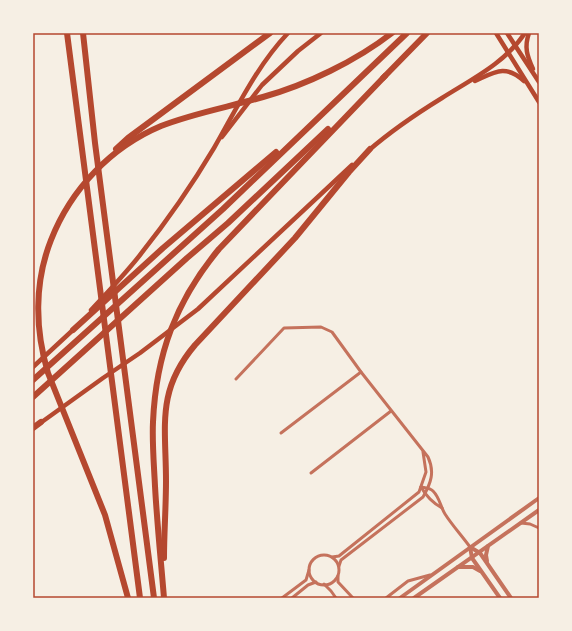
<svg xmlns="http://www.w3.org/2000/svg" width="572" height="631" viewBox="0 0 572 631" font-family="Lora,serif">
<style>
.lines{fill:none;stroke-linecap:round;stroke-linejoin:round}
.minor{stroke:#c5725c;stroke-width:3}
.tertiary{stroke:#c5725c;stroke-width:4}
.secondary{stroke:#b5482f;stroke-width:4.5}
.motorway{stroke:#b5482f;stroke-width:6}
.neatline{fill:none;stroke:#b5482f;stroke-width:1.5}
</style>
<rect width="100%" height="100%" fill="#f6efe4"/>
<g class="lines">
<g class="minor">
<path d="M 236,379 L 284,328 L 321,327 L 332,332 L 361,372 L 428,457 C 435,472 431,483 423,497 L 341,560 L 339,566"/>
<polyline points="281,433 361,372"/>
<polyline points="311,473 391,411"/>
<path d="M 421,487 C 426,488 430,488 433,491 C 440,498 440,506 445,514 C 452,525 462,536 470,547"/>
<path d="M 421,487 C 426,496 433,503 442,508"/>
<polyline points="521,523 530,524 539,528"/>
<circle cx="324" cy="570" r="15"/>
<polyline points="332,557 339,556 419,492 426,472 423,452"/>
<polyline points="338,576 338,582 353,598"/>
<polyline points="324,584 331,591 336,598"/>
<polyline points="282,598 306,580 309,570"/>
<polyline points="292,598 308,585 316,582"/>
<polyline points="386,598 408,581 430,575"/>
</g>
<g class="tertiary">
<polyline points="470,547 480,553 511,598"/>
<polyline points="470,547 472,558 500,598"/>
<polyline points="487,561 486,555 488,546"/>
<polyline points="458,567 473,567 480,571"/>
<polyline points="400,598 539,498"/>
<polyline points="414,598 539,510"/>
</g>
<g class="secondary">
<polyline points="496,33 539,102"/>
<polyline points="507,33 539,82"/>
<path d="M 529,33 C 524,47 527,56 533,69"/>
<path d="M 475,81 C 495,72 505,64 524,81"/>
<polyline points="222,137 262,85 298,51 321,33"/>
<path d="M 368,151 C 391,131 416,114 442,98 C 472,79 505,63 525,33"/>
<path d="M 91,310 C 108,292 125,274 140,255 C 167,221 192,185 214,148 C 237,108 256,67 288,33"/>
<polyline points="33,367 74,329"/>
<polyline points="39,424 103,378 140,353 198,309 352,165"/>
</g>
<g class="motorway">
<polyline points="67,33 140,598"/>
<polyline points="83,33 95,143 154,598"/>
<polyline points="383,78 427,33"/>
<polyline points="116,149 128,138 270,33"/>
<polyline points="73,330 163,248 276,152"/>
<polyline points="33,380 223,209 407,33"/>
<polyline points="33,397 187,258 228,223 328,129"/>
<polyline points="33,428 41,422"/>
<path d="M 164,558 C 164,533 166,507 166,481 C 166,426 156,391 195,345 L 295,238 L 349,172 L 370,149"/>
<path d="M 128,598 L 105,515 L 48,373 C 35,330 34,283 51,240 C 71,189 111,147 161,126 C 194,113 229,107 263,97 C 306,85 356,61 392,33"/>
<path d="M 164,598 C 161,561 157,523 155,486 C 154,465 152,443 153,422 C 156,354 176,301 219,249 L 385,76"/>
</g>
</g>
<rect width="572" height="631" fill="none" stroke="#f6efe4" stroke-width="68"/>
<rect x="34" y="34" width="504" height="563" class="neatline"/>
</svg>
